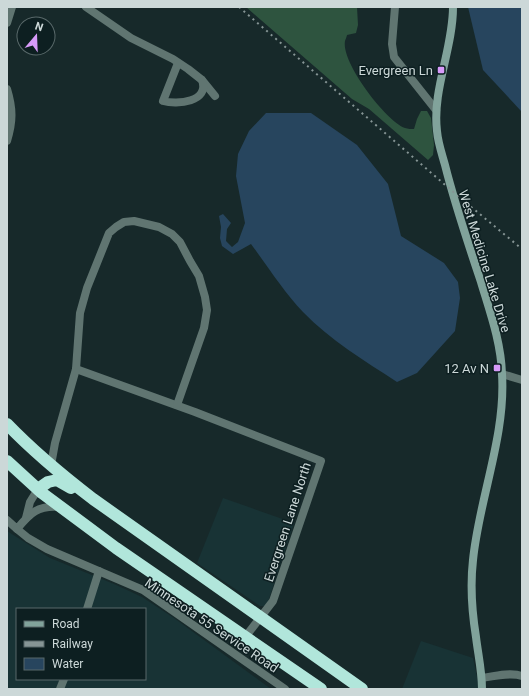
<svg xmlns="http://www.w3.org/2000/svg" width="529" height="696" viewBox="0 0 529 696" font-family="Roboto,sans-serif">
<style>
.built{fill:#183335;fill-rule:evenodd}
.forest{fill:#2e543f}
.water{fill:#27455e}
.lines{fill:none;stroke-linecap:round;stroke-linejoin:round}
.street{stroke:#607571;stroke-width:8}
.secondary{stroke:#81a39b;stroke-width:8}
.highway{stroke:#b1e6db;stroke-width:12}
.rail{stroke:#869595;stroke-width:2;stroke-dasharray:2 4;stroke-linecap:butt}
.poi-dot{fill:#d79bf9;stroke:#0d1f21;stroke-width:1.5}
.labels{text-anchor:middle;stroke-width:3;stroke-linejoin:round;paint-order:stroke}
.poi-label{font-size:13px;fill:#ccd8d8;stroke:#0d1f21;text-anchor:end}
.street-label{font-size:13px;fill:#ccd8d8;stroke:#0d1f21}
</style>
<rect width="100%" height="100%" fill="#17292a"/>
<g class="built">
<polygon points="223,498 294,523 267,605 264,606 260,606 197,563"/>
<path d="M 7,531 L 50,558 L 114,584 L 142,597 L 174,618 L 271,689 L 7,689 ZM 17,609 L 145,609 L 145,679 L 17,679 Z"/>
<polygon points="421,641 473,658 479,686 478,689 402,689"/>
</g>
<path class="forest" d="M 246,7 L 357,7 L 358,25 L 356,33 L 347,35 C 347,36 345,41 345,41 C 341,62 385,120 405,128 C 408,129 411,129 414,129 L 417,119 L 421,111 L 427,111 L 431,118 L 434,145 L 433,155 L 428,160 L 369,109 L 352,99 Z"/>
<g class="water">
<polygon points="468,7 522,7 522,112 483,70"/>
<path d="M 266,113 L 311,113 L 357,145 L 388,184 L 401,236 L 444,263 L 458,282 L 460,298 L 455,331 L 417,373 L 397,382 C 365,361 330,340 303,312 C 284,292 268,267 251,244 L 233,254 L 222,246 L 220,238 L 221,227 L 219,216 L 223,214 L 231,223 L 227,229 L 226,241 L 232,247 L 238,242 L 245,223 L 236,176 L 238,154 L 249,131 Z"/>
</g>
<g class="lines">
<g class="street">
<polyline points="86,7 131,38 173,59 188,69 202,80 215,96"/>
<polyline points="395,7 392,44 394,57 436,110"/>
<polyline points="7,23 12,7"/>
<path d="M 178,63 L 163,101 C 177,105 210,102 202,80"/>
<path d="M 7,89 C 13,109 13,121 7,141"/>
<polyline points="76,369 195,412 321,461 273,601 246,636"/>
<polyline points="502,374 522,380"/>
<polyline points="51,465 55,443 76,369 80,313 87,288 109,233 116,227 124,222 134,221 159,227 172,234 180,242 190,261 199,276 205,297 207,310 204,328 177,405"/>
<polyline points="26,518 30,502 38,489"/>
<path d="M 7,520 L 17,529 C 30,513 38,505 60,507"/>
<polyline points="17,529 28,538 47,549 143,590 285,689"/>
<polyline points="87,609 99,571"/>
<path d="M 482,678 C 494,676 511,672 522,676"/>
<polyline points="60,689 64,679"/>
</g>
<path class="secondary" d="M 453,7 C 453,49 432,90 437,131 C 438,143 442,154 445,165 C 455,205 468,243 481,282 C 490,312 501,342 502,374 C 506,436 479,499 473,560 C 470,586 472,612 476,637 C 478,654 482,671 482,689"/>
<g class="highway">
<path d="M 7,424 C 33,451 63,476 93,499 L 362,689"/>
<polyline points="7,461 42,493 116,548 321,689"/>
<polyline points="38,489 48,482 57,480 71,488"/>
</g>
<polyline class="rail" points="239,7 458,196 522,249"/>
</g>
<g class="poi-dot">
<rect x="437" y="66" width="8" height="8" rx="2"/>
<rect x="493" y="364" width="8" height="8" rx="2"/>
</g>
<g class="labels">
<g class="poi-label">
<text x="433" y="75">Evergreen Ln</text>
<text x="489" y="373">12 Av N</text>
</g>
<g class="street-label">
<text transform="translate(485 261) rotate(73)" y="5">West Medicine Lake Drive</text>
<text transform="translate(287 522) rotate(-72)" y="5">Evergreen Lane North</text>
<text transform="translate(212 625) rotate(34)" y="5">Minnesota 55 Service Road</text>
</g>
</g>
<rect width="529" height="696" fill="none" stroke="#ccd8d8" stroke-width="16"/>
<rect x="16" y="608" width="130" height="72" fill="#0d1f21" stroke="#59696a"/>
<rect x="24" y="621" width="20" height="6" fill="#81a39b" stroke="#59696a"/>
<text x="52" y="628" font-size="12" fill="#ccd8d8">Road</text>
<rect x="24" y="641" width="20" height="6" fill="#869595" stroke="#59696a"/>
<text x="52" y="648" font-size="12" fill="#ccd8d8">Railway</text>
<rect x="24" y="658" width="20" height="12" fill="#27455e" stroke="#59696a"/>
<text x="52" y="668" font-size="12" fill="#ccd8d8">Water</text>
<g transform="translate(36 36) rotate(19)"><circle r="19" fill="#0d1f21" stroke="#59696a"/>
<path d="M0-3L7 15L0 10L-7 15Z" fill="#d79bf9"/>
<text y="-6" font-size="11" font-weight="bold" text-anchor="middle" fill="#ccd8d8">N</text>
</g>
</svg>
